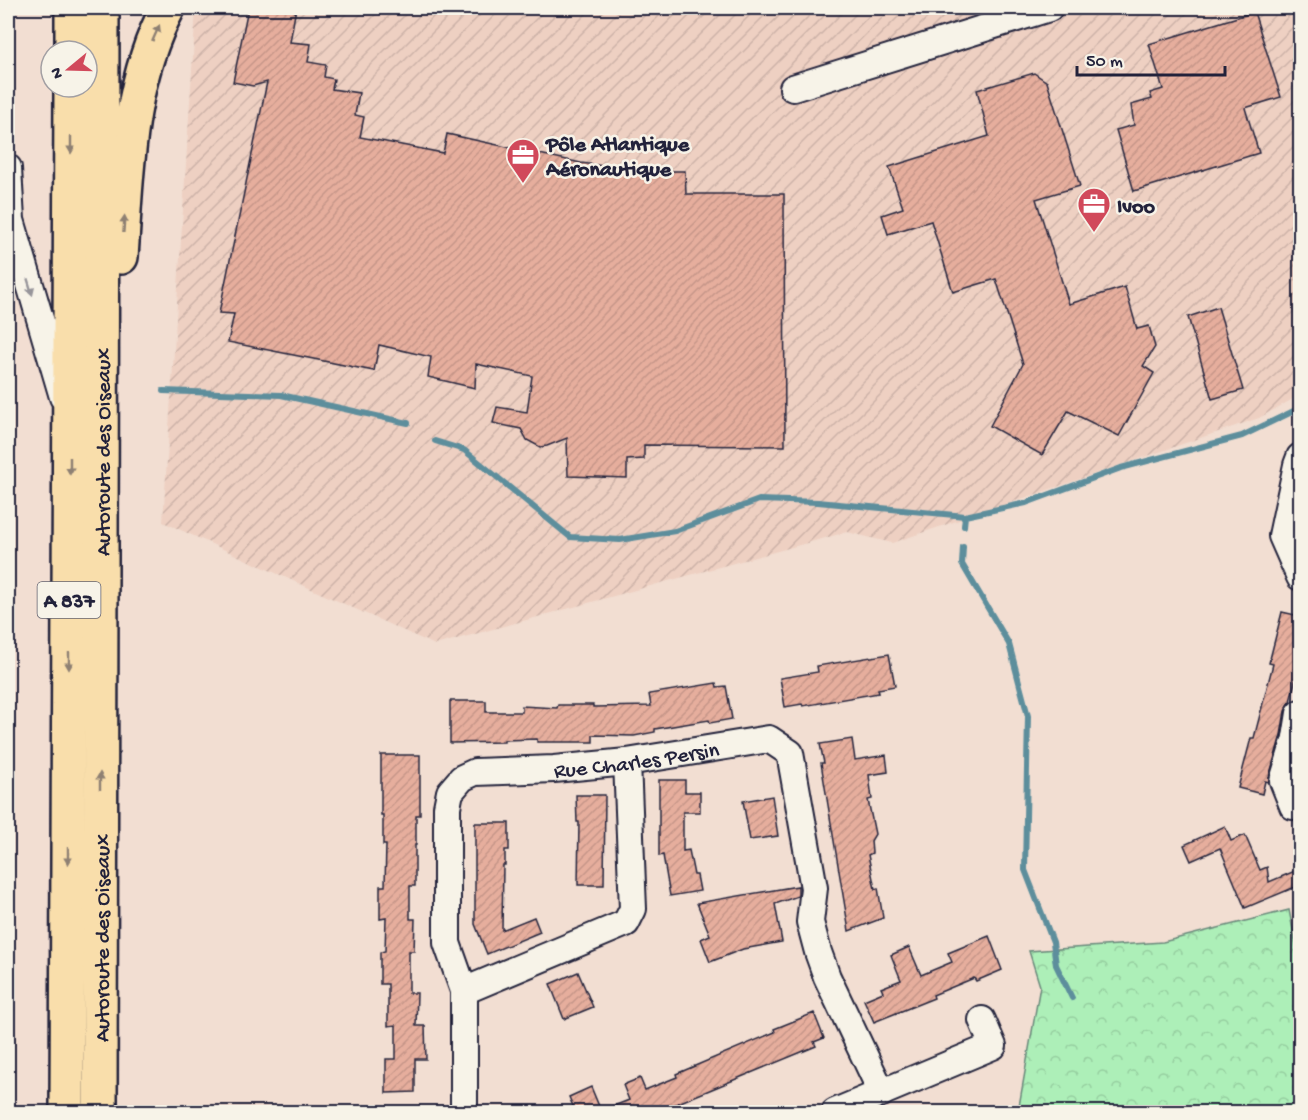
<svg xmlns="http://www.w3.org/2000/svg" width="1308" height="1120" viewBox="0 0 1308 1120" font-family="'Gochi Hand',sans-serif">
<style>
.industrial{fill:url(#industrial-furrows)}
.forest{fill:url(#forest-crowns);stroke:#68887a;stroke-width:1.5}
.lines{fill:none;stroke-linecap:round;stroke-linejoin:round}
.stream{stroke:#5d8e9c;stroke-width:6}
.building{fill:url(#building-hatch);stroke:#22223b;stroke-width:1.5}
.minor-casing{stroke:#22223b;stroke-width:30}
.highway-casing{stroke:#22223b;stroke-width:38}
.minor{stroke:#f7f3e8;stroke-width:26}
.highway{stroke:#f9deab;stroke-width:33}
.oneway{fill:#8e8073}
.oneway2{fill:#97959a}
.labels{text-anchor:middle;stroke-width:5;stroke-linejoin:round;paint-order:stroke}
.shield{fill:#f7f3e8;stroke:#62616f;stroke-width:1.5}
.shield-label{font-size:21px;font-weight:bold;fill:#22223b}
.poi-label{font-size:22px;font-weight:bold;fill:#22223b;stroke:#f7f3e8;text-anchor:start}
.street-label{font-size:22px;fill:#22223b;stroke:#f7f3e8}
</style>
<defs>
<pattern id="industrial-furrows" width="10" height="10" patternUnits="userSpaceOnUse" patternTransform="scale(1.5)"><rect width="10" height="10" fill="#eed0c2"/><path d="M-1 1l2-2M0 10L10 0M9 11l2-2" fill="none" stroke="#ccb2a8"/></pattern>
<pattern id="forest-crowns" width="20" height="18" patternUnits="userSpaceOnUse" patternTransform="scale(1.5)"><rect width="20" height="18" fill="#adefb8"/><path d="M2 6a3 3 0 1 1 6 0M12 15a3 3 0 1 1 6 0" fill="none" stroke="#95cd9f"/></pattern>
<pattern id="building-hatch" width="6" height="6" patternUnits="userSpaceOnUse" patternTransform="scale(1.5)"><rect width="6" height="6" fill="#e6ae9d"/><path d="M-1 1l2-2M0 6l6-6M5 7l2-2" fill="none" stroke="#c59588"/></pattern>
</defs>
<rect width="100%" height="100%" fill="#f2ded2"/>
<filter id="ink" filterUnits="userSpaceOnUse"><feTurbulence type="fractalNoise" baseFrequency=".0167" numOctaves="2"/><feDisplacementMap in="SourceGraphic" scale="12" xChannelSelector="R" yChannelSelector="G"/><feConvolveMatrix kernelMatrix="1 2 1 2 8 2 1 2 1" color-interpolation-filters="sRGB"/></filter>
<g filter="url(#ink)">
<polygon class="industrial" points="196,8 1300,8 1300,395 1259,418 892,543 847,532 435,645 163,522"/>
<polygon class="forest" points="1289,910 1300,964 1300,1112 1018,1112 1040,986 1029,951 1163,942"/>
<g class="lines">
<g class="stream">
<polyline points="163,391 281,395 408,423"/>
<polyline points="435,441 464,450 570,537 620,540 675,531 759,500 818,502 965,516"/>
<polyline points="964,526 965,516 1026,503 1121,468 1242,436 1300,408"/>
<polyline points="963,547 962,564 1009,644 1028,716 1025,870 1053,942 1056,965 1072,998"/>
</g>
</g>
<g class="building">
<polygon points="248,8 296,8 290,42 311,44 308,62 326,65 324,77 334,79 332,89 359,93 355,115 364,117 360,137 443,153 447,134 581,163 641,171 685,171 686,194 784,194 785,446 644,445 644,459 627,460 627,478 568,476 567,438 547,446 540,447 527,440 521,429 493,423 497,407 527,412 532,376 476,364 475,388 428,377 431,357 379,345 374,371 228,342 234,314 219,313 267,82 253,86 233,82"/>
<polygon points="1254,12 1281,97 1245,108 1259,153 1134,191 1116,130 1134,125 1131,105 1152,99 1150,93 1163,89 1149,44"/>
<polygon points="1034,73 1047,82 1080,186 1036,199 1069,304 1125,287 1137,329 1149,326 1155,347 1143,366 1154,373 1119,436 1068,411 1042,455 990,426 1023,364 996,279 953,292 931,221 888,234 882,215 903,208 889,167 989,136 977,90"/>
<polygon points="1218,307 1243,390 1212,399 1188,317"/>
<polygon points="1282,612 1300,616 1300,661 1290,702 1285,711 1281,735 1269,777 1269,782 1265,781 1262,794 1238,788 1251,738 1254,738 1273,664 1269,663"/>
<polygon points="889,654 895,686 878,689 879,693 803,706 802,704 785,707 780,678 818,672 817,666"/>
<polygon points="716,683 717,687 726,686 732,719 710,723 709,720 655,729 655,732 634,736 593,735 593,742 537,742 537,739 504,740 504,742 450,743 450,701 486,701 486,712 522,712 522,706 557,708 558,705 593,705 593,707 651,706 649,694"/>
<polygon points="852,739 855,760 886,755 888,772 869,775 872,799 868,800 875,834 871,841 872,853 868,855 875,889 878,888 883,918 849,931 821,763 824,763 820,744"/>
<polygon points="381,755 420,755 420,815 416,815 416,845 415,845 415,886 410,886 410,919 415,919 414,951 409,951 409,993 417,993 416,1026 425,1026 426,1059 415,1059 415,1092 386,1093 386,1059 396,1059 396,1025 388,1026 388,984 380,984 380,952 385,951 386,918 380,919 380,886 385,886 386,845 383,845 383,815 381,815"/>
<polygon points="659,780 685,780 685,792 700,792 700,812 683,812 683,851 689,850 694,875 697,875 700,891 670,896 663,855 659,856"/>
<polygon points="576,795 605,795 604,885 578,885 579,822 577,822"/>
<polygon points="772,796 778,836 750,840 743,801"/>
<polygon points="475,823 509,823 509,850 505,850 505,865 503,865 502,930 534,917 540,932 487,954 475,924"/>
<polygon points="1225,826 1231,841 1245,835 1260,870 1267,867 1269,882 1295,871 1300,885 1245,908 1220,848 1191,861 1184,845"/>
<polygon points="798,886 798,896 775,904 782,942 743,949 710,962 701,939 710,935 697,903"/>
<polygon points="989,936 1002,970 976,981 974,978 933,995 934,998 874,1022 864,1000 883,992 881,988 901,980 891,955 909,947 921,975 952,962 948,953"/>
<polygon points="578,972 593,1007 564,1019 550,984"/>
<polygon points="814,1013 824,1038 814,1042 816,1046 654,1113 576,1113 569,1097 591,1087 601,1111 629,1100 623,1085 640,1078 645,1090 677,1077 676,1074 775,1032 774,1029"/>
</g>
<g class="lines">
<defs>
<g id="minor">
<polyline points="793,88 1049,8"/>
<polyline points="8,168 11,220 63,397"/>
<polyline points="1300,457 1297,465 1282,536 1300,577"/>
<polyline points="1300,713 1296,738 1300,735"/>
<polyline points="1293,806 1283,781 1296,738"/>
<polyline points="464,991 626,923 633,909 627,762"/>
<path id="s1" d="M 464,1112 L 464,991 L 447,943 L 447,807 L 450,792 L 462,778 L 475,772 L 554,769 L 627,762 L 769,739 L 790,753 L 814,888 L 810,922 L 818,952 L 827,977 L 882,1093"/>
<polyline points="835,1112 993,1046 982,1020"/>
</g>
<g id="highway">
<polyline points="72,51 72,8"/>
<path d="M 121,257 C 127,172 127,84 168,8"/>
<polyline points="67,1112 71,87"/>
<path id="s2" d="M 100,1112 L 102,8"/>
</g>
</defs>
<use href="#minor" class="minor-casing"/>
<use href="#highway" class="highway-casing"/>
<use href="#minor" class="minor"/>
<use href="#highway" class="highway"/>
</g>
<defs><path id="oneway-solid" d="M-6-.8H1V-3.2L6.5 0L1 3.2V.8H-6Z" transform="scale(1.5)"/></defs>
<g class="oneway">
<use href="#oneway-solid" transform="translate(156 33) rotate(-66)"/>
<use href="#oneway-solid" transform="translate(71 145) rotate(90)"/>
<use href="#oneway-solid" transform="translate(124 224) rotate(-86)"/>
<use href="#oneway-solid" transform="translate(70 466) rotate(90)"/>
<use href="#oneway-solid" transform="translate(69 661) rotate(90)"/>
<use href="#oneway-solid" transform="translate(100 781) rotate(-90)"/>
<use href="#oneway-solid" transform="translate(68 856) rotate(90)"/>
</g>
<use class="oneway2" href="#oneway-solid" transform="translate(30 287) rotate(73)"/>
</g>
<defs>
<symbol id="office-pin" viewBox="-11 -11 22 30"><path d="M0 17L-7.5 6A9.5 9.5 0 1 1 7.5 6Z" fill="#d1495b" stroke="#f7f3e8"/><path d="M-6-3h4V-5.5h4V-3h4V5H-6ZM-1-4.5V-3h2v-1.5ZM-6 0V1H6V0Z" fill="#fff"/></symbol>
</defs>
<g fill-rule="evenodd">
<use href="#office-pin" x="504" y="136" width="38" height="52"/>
<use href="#office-pin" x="1075" y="185" width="38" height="52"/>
</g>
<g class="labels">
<rect class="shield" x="37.5" y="582" width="63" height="36" rx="4.5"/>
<g class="shield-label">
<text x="69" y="607">A 837</text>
</g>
<g class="poi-label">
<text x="546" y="150">Pôle Atlantique<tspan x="546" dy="25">Aéronautique</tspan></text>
<text x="1117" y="212">Ivoo</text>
</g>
<g class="street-label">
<text dy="8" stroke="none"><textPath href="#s2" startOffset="660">Autoroute des Oiseaux</textPath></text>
<text dy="8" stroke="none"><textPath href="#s1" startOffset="518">Rue Charles Persin</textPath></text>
<text dy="8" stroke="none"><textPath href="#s2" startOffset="174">Autoroute des Oiseaux</textPath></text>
</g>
</g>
<rect width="1308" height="1120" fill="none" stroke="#f7f3e8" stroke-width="30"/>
<rect x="15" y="15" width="1278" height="1090" fill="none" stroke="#22223b" stroke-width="2" filter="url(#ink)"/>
<g transform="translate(69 69) rotate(251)"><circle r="28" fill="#f7f3e8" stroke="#a29fa3" stroke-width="1.5"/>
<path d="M0-4.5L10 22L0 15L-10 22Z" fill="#d1495b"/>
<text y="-9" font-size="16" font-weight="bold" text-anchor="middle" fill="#22223b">N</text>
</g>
<path d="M1077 66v9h148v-9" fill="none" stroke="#22223b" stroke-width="3"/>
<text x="1086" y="66" font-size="18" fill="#22223b" stroke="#f7f3e8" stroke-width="4.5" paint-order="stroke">50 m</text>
</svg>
